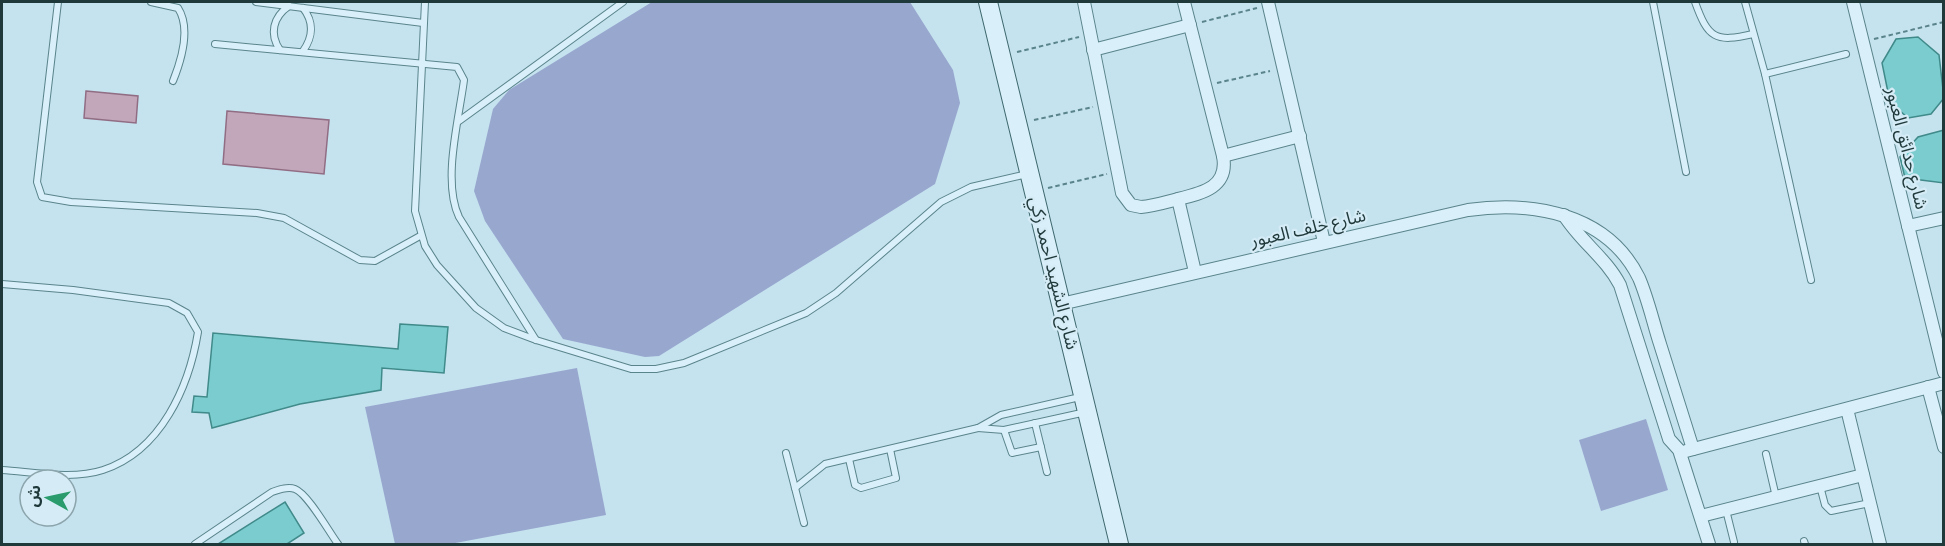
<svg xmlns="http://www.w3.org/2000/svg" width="1945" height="546" viewBox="0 0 1945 546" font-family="Literata,'Noto Sans Arabic',serif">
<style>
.green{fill:#98a7ce}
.water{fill:#c2a7ba;stroke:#916d84;stroke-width:1.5}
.building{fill:#7accce;stroke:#408a8a;stroke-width:1.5}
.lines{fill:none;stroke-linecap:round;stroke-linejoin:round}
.lane-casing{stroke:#5a848b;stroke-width:8}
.street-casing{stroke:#5a848b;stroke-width:14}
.secondary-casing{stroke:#3e686d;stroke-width:20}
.path{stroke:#5a848b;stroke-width:2;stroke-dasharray:4.5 3;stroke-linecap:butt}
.lane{stroke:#d9f0fa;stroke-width:6}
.street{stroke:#d9f0fa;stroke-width:12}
.secondary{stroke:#d9f0fa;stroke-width:18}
.labels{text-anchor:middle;stroke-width:4.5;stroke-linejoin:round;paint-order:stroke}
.street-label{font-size:18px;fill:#1f383a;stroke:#d5ecf6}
</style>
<rect width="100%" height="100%" fill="#c5e2ef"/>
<g class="green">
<polygon points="652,2 910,2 953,70 960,103 935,184 659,356 645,357 563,339 485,221 474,191 493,109 509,90"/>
<polygon points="577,368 606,515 450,544 395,544 365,407"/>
<polygon points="1646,419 1668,490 1601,511 1579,440"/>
</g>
<g class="water">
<polygon points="86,91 138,96 136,123 84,118"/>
<polygon points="227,111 329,120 324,174 223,164"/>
</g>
<g class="building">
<polygon points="1918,37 1939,55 1944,98 1931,114 1908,118 1890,102 1882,63 1896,39"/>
<polygon points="1944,130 1944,183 1905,178 1900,157 1918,137"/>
<polygon points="400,324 448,327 444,373 382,368 381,390 300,404 212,428 209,413 192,412 194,396 207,397 213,333 398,349"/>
<polygon points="285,502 304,533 287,544 218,544"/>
</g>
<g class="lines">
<defs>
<g id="lane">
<polyline points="58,2 37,182 42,197 71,202 257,213 284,218 360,260 375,261 420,236"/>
<path d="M 151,2 L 178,8 C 191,28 181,61 173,81"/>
<polyline points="256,2 423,23"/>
<polyline points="425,2 415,211 425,246 437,265 476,308 504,328 536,340 631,369 656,369 684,363 806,313 836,293 941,202 971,187 1027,174"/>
<polyline points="1653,2 1686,172"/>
<path d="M 1695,2 C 1708,38 1715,43 1753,34"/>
<polyline points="1745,2 1765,74 1811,280"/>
<path d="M 215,44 L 457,67 L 464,80 C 459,119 442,181 459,217 L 536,340"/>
<path d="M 280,50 C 269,34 273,17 289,6"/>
<path d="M 303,51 C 313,37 314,22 303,8"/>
<polyline points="1765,74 1846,54"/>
<polyline points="459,121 623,2"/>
<path d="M 2,284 L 73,290 L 169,303 L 187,313 L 198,332 C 189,387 161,451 103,470 C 73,480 33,472 2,470"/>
<polyline points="1035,423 1047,472"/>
<polyline points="978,428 1004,430 1086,412"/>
<polyline points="1004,430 1012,453 1041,447"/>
<polyline points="786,453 804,523"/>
<polyline points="1766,454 1776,497"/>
<polyline points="849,459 855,485 861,488 896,478 890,449"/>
<polyline points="1820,486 1825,505 1831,511 1870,503"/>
<polyline points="795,488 825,464 978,428 1001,415 1080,397"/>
<polyline points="1726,510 1734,542"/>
<polyline points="1804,541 1805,544"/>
<path d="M 195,544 L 272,492 C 278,490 287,486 295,489 C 308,494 329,532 338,544"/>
</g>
<g id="street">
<path d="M 1084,2 L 1122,193 L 1131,205 L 1141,207 C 1154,206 1166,202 1178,199 C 1203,193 1229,187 1223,156 L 1184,2"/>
<polyline points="1268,2 1324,242"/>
<polyline points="1853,2 1944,372"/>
<polyline points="1093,50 1190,25"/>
<polyline points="1223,156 1300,136"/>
<polyline points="1178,199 1195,272"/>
<path d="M 1564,215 C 1580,241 1606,258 1620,285 L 1669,439 L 1679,450 L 1709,544"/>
<polyline points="1908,226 1944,218"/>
<path d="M 1061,304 L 1468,210 C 1532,201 1607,213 1639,278 C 1648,299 1653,322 1660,344 C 1671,379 1682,414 1693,449"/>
<polyline points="1928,387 1944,447"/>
<polyline points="1847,409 1880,544"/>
<polyline points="1686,451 1944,383"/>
<polyline points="1701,516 1863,475"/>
</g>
<polyline id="secondary" points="988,2 1119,544"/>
</defs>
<use href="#lane" class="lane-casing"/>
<use href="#street" class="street-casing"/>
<use href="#secondary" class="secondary-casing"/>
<g class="path">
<polyline points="1202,22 1257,8"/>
<polyline points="1874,39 1944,22"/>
<polyline points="1017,52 1079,37"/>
<polyline points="1217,83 1270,71"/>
<polyline points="1034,120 1093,107"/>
<polyline points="1048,188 1107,174"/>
</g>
<use href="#lane" class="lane"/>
<use href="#street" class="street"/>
<use href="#secondary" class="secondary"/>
</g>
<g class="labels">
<g class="street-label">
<text transform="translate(1907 148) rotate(76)" y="6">شارع حدائق العبور</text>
<text transform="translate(1308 228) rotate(-13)" y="6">شارع خلف العبور</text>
<text transform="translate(1054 273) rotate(76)" y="6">شارع الشهيد احمد زكي</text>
</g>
</g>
<rect width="1945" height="546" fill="none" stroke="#1f383a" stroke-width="6"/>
<g transform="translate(48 498) rotate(278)"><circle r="28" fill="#d5ecf6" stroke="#8ca4ab" stroke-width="1.5"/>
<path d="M0-4.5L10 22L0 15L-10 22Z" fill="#299b6d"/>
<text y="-9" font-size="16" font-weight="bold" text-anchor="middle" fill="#1f383a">ش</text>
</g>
</svg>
